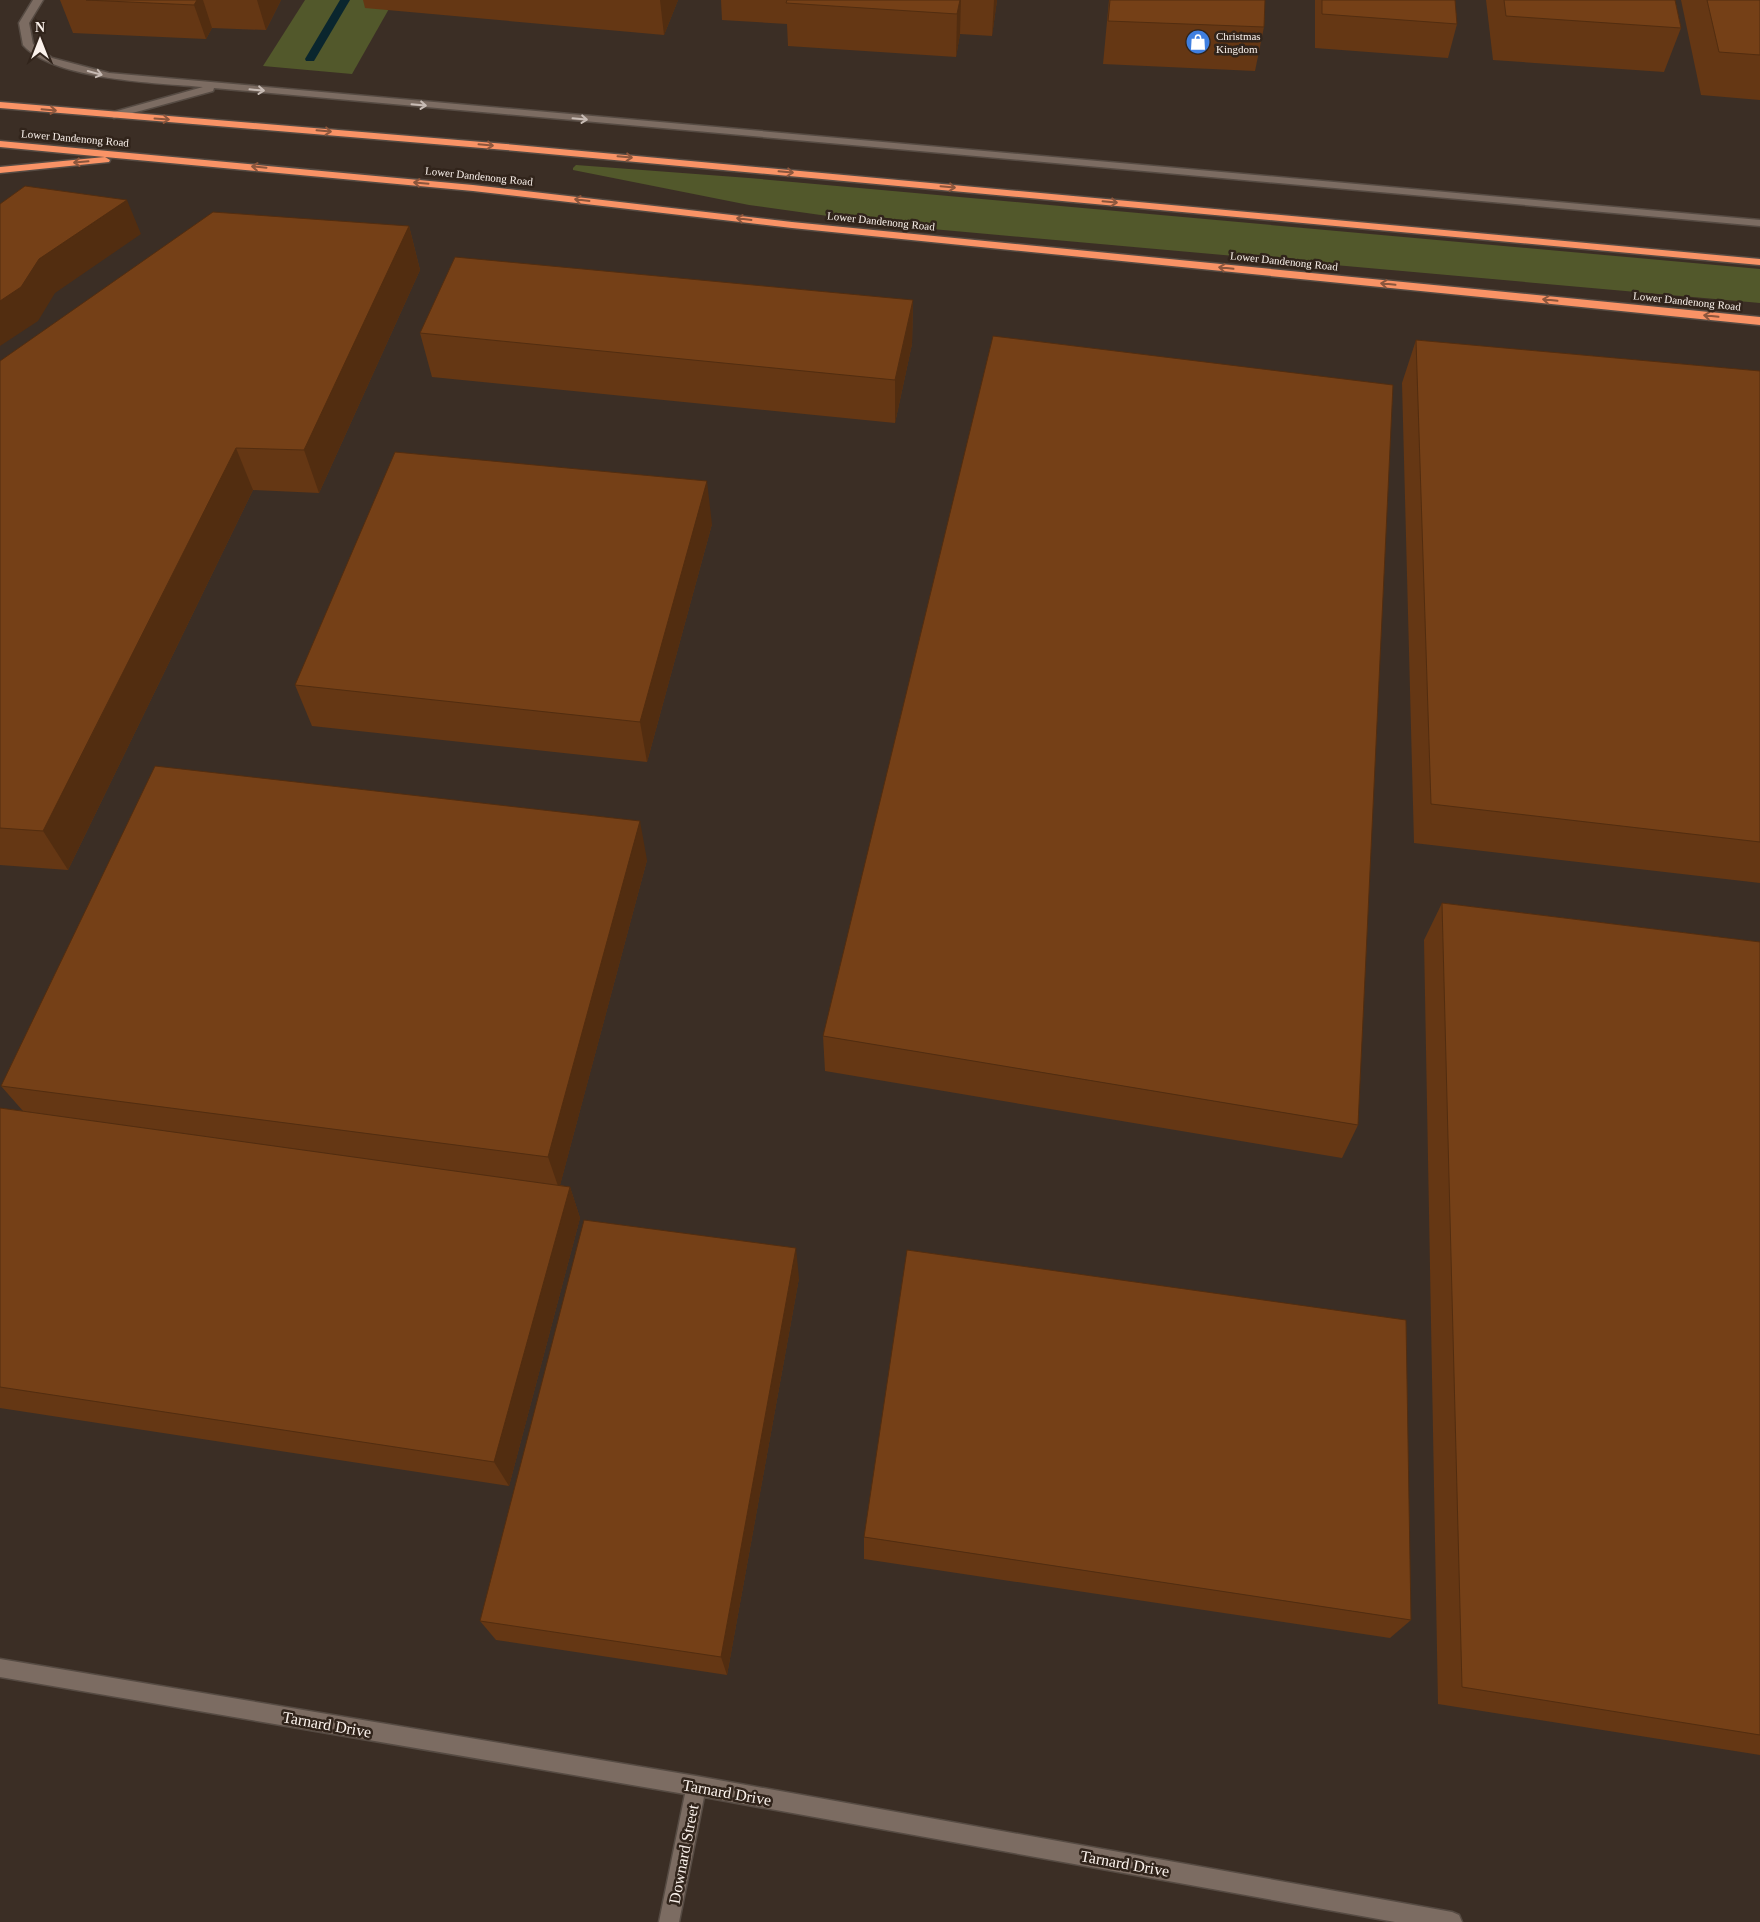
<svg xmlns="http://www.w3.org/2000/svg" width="1760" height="1922" viewBox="0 0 1760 1922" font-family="'Times New Roman',serif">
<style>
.green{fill:#52582b}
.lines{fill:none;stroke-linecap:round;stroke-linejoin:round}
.stream{fill:#0a262e;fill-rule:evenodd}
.street-casing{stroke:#564b43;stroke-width:3}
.highway-casing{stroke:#564b43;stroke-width:3}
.street{fill:#7c6c62;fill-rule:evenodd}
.highway{fill:#f99366;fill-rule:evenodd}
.wall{fill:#653714}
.shaded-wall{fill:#522d10}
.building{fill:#754017;stroke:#522d10}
.oneway{stroke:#c8bcb5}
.oneway2{stroke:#8b563d}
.labels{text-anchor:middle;stroke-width:5;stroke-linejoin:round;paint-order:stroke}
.far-poi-label{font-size:11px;fill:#fbf2ec;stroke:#31241b;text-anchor:start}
.far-street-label{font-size:11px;fill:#fbf2ec;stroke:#31241b}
.near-street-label{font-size:16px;fill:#fbf2ec;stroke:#31241b}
</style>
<rect width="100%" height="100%" fill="#3b2e25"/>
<g class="green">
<polygon points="305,0 394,0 352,74 263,66"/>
<polygon points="576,165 749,178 1760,269 1760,303 899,226 749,205 573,170 573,168"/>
</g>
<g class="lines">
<polygon class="stream" points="340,0 350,0 314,61 306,61 305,59"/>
<defs>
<g id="street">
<path d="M 33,0 L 43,0 L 29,23 L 33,44 L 52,58 L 109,73 L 1760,220 L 1760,226 L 214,88 L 213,91 L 114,118 L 109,115 L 110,113 L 203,87 C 158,83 54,80 23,45 L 19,23 Z"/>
<polygon points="0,1659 696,1776 1452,1912 1459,1915 1462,1922 1395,1922 704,1797 679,1922 659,1922 685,1794 0,1677"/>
</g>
<g id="highway">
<polygon points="0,102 506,144 1760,259 1760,265 506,150 0,108"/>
<polygon points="0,141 473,185 792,222 1760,317 1760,325 792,228 473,191 105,157 110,160 109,162 0,173 0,167 105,157 0,147"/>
</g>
</defs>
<use href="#street" class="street-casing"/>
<use href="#highway" class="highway-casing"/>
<use href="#street" class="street"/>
<use href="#highway" class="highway"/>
</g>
<g class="wall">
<polygon points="60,0 281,0 266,30 212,28 206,39 73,33"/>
<polygon points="363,0 678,0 664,35 365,8"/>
<polygon points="721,0 997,0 992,36 960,34 956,57 788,46 787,24 722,20"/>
<polygon points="1109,0 1265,0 1264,27 1255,71 1103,64"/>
<polygon points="1315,0 1455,0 1457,24 1448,58 1315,48"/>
<polygon points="1486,0 1675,0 1681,28 1664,72 1493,60"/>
<polygon points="1681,0 1760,0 1760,100 1701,95"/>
<polygon points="409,226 420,270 319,493 253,490 68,870 0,865 0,361"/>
<polygon points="913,300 912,344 895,423 432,377 420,333"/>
<polygon points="1416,340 1760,371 1760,883 1414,843 1402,383"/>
<polygon points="712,524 647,762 312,726 295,685"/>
<polygon points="647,860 560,1185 570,1187 580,1218 509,1486 0,1408 0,1108 23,1111 1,1086"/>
<polygon points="1442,903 1760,942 1760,1755 1438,1704 1424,940"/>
<polygon points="823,1036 1358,1125 1342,1158 825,1071"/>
<polygon points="799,1278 727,1675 496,1640 480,1621"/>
<polygon points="864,1537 1411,1620 1390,1638 864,1559"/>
</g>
<g class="shaded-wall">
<polygon points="197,0 203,0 212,28 206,39 194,5"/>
<polygon points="257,0 281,0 266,30"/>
<polygon points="660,0 678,0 664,35"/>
<polygon points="960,0 961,0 960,34 956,57 957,14"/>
<polygon points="994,0 997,0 992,36"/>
<polygon points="127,200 141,234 55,293 38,321 0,346 0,301 39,259"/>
<polygon points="409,226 420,270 319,493 304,450"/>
<polygon points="913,300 912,344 895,423 895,380"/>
<polygon points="236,448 253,490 68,870 43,831"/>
<polygon points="707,481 712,524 647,762 640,722"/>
<polygon points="640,821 647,860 559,1189 548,1157"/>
<polygon points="570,1187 580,1218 509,1486 494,1462"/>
<polygon points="796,1248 799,1278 727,1675 721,1657"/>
</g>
<g class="building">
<polygon points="86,0 197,0 194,5"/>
<polygon points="787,0 960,0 957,14 786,3"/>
<polygon points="1110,0 1265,0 1264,27 1108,21"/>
<polygon points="1322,0 1455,0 1457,24 1322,14"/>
<polygon points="1504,0 1675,0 1681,28 1506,16"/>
<polygon points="1707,0 1760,0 1760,55 1719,52"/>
<polygon points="25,186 127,200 39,259 21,287 0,301 0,204"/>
<polygon points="213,212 409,226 304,450 236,448 43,831 0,828 0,361"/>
<polygon points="455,257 913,300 895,380 420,333"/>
<polygon points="993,336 1393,385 1358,1125 823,1036"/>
<polygon points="1416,340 1760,371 1760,842 1431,804"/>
<polygon points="395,452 707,481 640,722 295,685"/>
<polygon points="155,766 640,821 548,1157 1,1086"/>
<polygon points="1442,903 1760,942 1760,1735 1462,1687"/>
<polygon points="0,1108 570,1187 494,1462 0,1387"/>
<polygon points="584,1220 796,1248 721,1657 480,1621"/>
<polygon points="907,1250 1406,1320 1411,1620 864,1537"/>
</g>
<defs><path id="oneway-shaft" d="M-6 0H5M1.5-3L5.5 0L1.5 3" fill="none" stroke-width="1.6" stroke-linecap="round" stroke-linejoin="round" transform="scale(1.25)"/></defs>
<g class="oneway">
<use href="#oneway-shaft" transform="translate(95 73) rotate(15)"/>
<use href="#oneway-shaft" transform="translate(257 90) rotate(5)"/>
<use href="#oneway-shaft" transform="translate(419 105) rotate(5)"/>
<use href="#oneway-shaft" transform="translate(580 119) rotate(5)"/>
</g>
<g class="oneway2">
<use href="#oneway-shaft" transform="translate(49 110) rotate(5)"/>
<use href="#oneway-shaft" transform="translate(162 119) rotate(4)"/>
<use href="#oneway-shaft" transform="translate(324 131) rotate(5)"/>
<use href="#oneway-shaft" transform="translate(486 145) rotate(5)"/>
<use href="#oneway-shaft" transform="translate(625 157) rotate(5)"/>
<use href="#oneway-shaft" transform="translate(81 162) rotate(175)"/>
<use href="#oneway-shaft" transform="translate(259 167) rotate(-175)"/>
<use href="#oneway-shaft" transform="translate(786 172) rotate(5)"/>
<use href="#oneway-shaft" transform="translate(421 183) rotate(-175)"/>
<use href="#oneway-shaft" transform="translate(948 187) rotate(5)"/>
<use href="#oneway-shaft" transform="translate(582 200) rotate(-173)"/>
<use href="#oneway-shaft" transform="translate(1110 202) rotate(5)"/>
<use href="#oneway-shaft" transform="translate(744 219) rotate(-173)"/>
<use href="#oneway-shaft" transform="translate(1226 268) rotate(-174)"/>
<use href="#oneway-shaft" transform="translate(1388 284) rotate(-174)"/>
<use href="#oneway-shaft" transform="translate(1550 300) rotate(-174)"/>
<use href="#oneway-shaft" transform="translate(1711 316) rotate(-174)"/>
</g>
<defs>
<symbol id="shop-disc" viewBox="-11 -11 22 22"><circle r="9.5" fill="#3f7fe0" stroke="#31241b"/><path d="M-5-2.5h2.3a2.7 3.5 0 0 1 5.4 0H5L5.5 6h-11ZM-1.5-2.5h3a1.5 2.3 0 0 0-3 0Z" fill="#fff"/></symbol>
</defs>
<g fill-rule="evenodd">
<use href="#shop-disc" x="1184" y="28" width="28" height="28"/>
</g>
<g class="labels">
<g class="far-poi-label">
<text x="1216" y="40">Christmas<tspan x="1216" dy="13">Kingdom</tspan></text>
</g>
<g class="far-street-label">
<text transform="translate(75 138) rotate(5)" y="4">Lower Dandenong Road</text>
<text transform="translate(479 176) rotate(6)" y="4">Lower Dandenong Road</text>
<text transform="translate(881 221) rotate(6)" y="4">Lower Dandenong Road</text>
<text transform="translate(1284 261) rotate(6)" y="4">Lower Dandenong Road</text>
<text transform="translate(1687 301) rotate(6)" y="4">Lower Dandenong Road</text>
</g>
<g class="near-street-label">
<text transform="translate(327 1724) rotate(10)" y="6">Tarnard Drive</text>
<text transform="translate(727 1792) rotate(10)" y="6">Tarnard Drive</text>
<text transform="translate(683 1854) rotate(-79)" y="6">Downard Street</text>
<text transform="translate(1125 1863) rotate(10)" y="6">Tarnard Drive</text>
</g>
</g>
<g transform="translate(40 40)" stroke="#31241b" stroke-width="4" paint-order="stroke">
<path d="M0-4L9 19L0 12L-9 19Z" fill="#fbf2ec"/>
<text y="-8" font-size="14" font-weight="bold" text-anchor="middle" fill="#fbf2ec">N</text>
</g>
</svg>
